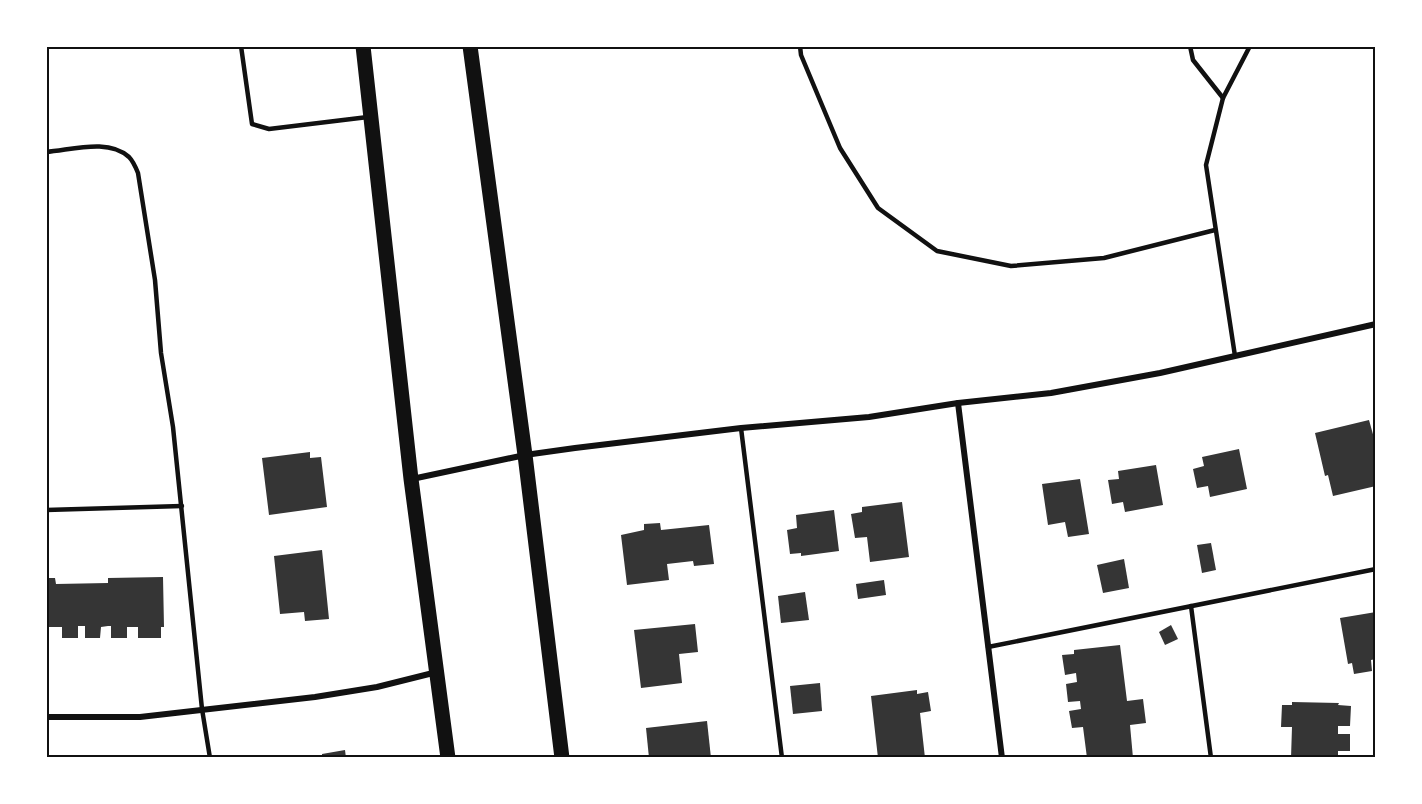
<svg xmlns="http://www.w3.org/2000/svg" width="1422" height="804" viewBox="0 0 1422 804" font-family="'Titillium Web',sans-serif">
<style>
.building{fill:#353535}
.lines{fill:none;stroke-linecap:round;stroke-linejoin:round}
.service{stroke:#111;stroke-width:4.5}
.minor{stroke:#111;stroke-width:6}
.primary{stroke:#111;stroke-width:15}
.neatline{fill:none;stroke:#111;stroke-width:2}
</style>
<rect width="100%" height="100%" fill="#fff"/>
<g class="building">
<polygon points="1369,420 1376,445 1376,486 1333,496 1328,475 1325,476 1315,433"/>
<polygon points="1239,449 1247,489 1210,497 1208,486 1197,488 1193,469 1204,466 1202,457"/>
<polygon points="310,452 310,458 321,457 327,507 269,515 262,458"/>
<polygon points="1156,465 1163,505 1125,512 1123,502 1112,504 1108,480 1119,479 1118,471"/>
<polygon points="1080,479 1089,534 1068,537 1065,522 1048,525 1042,484"/>
<polygon points="902,502 909,557 870,562 867,537 855,538 851,514 862,512 862,507"/>
<polygon points="834,510 839,551 801,556 801,553 790,554 787,530 797,528 796,515"/>
<polygon points="660,523 661,530 709,525 714,564 694,566 693,561 667,564 669,580 627,585 621,535 644,530 644,524"/>
<polygon points="1211,543 1216,570 1202,573 1197,545"/>
<polygon points="322,550 329,619 305,621 304,612 280,614 274,556"/>
<polygon points="1124,559 1129,588 1103,593 1097,565"/>
<polygon points="163,577 164,627 161,627 161,638 138,638 138,627 127,627 127,638 111,638 111,626 108,626 101,627 100,638 85,638 85,626 78,626 78,638 62,638 62,627 46,627 46,578 55,578 56,584 108,583 108,578"/>
<polygon points="884,580 886,595 858,599 856,584"/>
<polygon points="805,592 809,620 781,623 778,596"/>
<polygon points="1376,612 1376,659 1371,660 1372,671 1354,674 1352,663 1348,664 1340,618"/>
<polygon points="695,624 698,652 679,654 682,683 641,688 634,630"/>
<polygon points="1171,625 1178,639 1165,645 1159,632"/>
<polygon points="1120,645 1127,701 1143,699 1146,723 1130,725 1133,758 1087,758 1083,727 1072,728 1069,711 1081,709 1080,701 1068,702 1066,684 1077,682 1076,673 1065,675 1062,655 1074,654 1074,650"/>
<polygon points="820,683 822,711 793,714 790,686"/>
<polygon points="917,690 917,694 928,692 931,711 920,713 925,758 878,758 871,696"/>
<polygon points="1292,702 1339,703 1338,705 1351,706 1350,726 1338,726 1338,734 1350,734 1350,751 1338,751 1338,758 1291,758 1292,727 1281,727 1282,705 1292,705"/>
<polygon points="707,721 711,758 649,758 646,728"/>
<polygon points="345,750 346,758 322,758 322,754"/>
</g>
<g class="lines">
<g class="service">
<polyline points="241,46 252,124 269,129 368,117"/>
<polyline points="800,46 801,55 840,148 878,208 937,251 1011,266 1104,258 1215,230"/>
<polyline points="1190,46 1193,60 1223,98"/>
<path d="M 46,152 C 72,150 108,138 129,157 C 133,161 136,168 138,173 L 155,280 L 161,353 L 173,427 L 202,709 L 210,758"/>
<polyline points="1235,356 1206,165 1223,98 1250,46"/>
<polyline points="741,428 782,758"/>
<polyline points="46,510 182,506"/>
<polyline points="1191,606 1211,758"/>
<polyline points="988,647 1376,569"/>
</g>
<g class="minor">
<polyline points="958,403 1002,758"/>
<polyline points="412,479 525,455 575,448 741,428 869,417 958,403 1051,393 1160,373 1376,324"/>
<polyline points="46,717 140,717 315,697 377,687 437,672"/>
</g>
<g class="primary">
<polyline points="363,46 411,479 448,758"/>
<polyline points="470,46 525,455 562,758"/>
</g>
</g>
<rect width="1422" height="804" fill="none" stroke="#ffffff" stroke-width="96"/>
<rect x="48" y="48" width="1326" height="708" class="neatline"/>
</svg>
